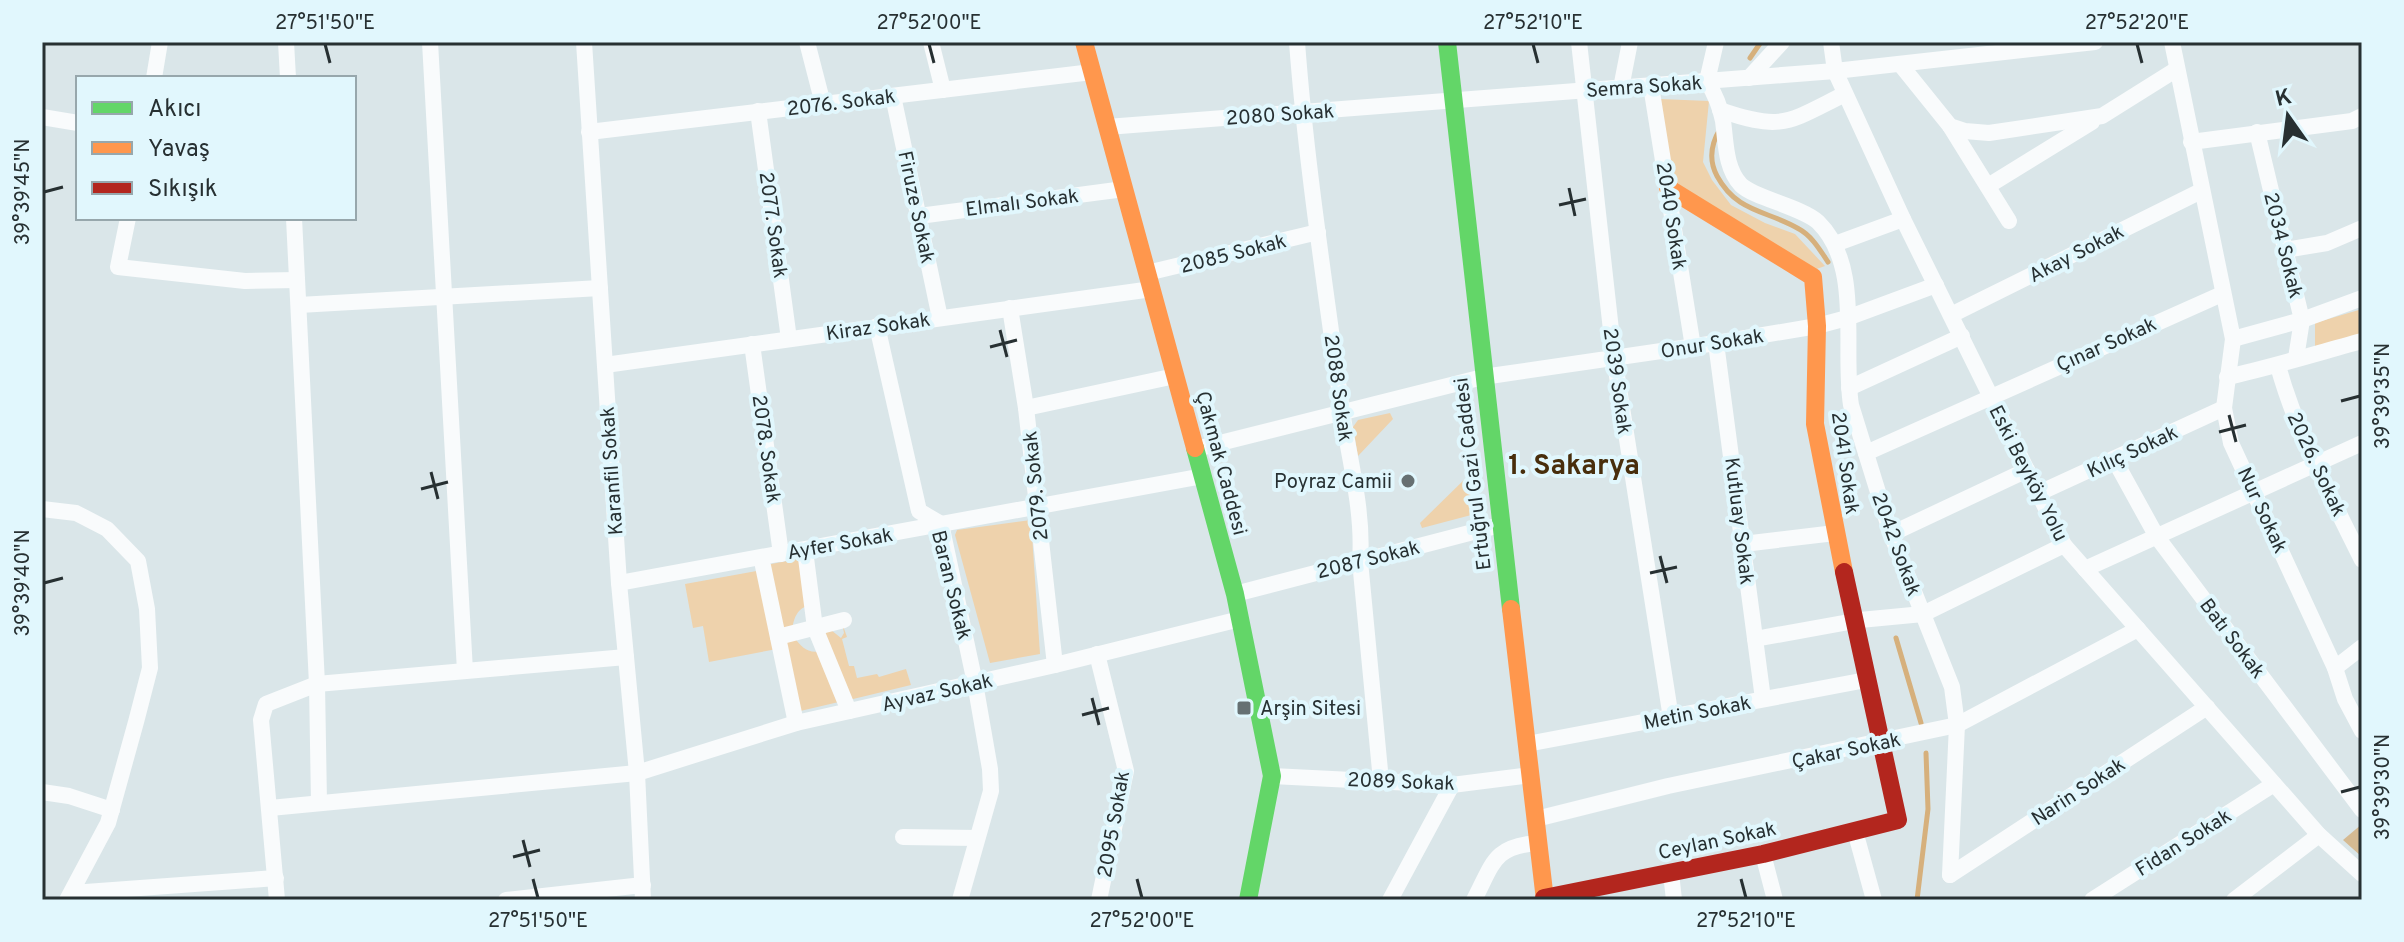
<svg xmlns="http://www.w3.org/2000/svg" width="2404" height="942" viewBox="0 0 2404 942" font-family="Overpass,sans-serif">
<style>
.green{fill:#eed2ac}
.forest{fill:#d5ba92}
.lines{fill:none;stroke-linecap:round;stroke-linejoin:round}
.stream{stroke:#d6b07c;stroke-width:5}
.street{stroke:#f9fbfc;stroke-width:16}
.fast{stroke:#63d668;stroke-width:18}
.slow{stroke:#ff974d;stroke-width:18}
.jam{stroke:#b3261e;stroke-width:18}
.ticks{fill:none;stroke:#273032;stroke-width:3}
.poi-dot{fill:#667072;stroke:#e1f7fd;stroke-width:3}
.labels{text-anchor:middle;stroke-width:8;stroke-linejoin:round;paint-order:stroke}
.street-label{font-size:20px;fill:#273032;stroke:#e1f7fd}
.poi-label{font-size:20px;fill:#273032;stroke:#e1f7fd;text-anchor:end}
.district-label{font-size:28px;font-weight:bold;fill:#482e0c;stroke:#e1f7fd}
.neatline{fill:none;stroke:#273032;stroke-width:3}
.ticks-label{font-size:20px;text-anchor:middle;fill:#273032}
</style>
<rect width="100%" height="100%" fill="#dae6e9"/>
<g class="green">
<polygon points="1660,99 1709,101 1703,162 1712,180 1731,205 1765,223 1795,234 1825,266 1811,271 1674,183"/>
<polygon points="2362,309 2362,334 2315,347 2315,323"/>
<polygon points="1390,413 1393,419 1358,456 1353,427 1358,420"/>
<polygon points="1470,474 1475,514 1422,528 1420,523"/>
<polygon points="1031,520 1040,654 990,663 955,535 957,530"/>
<path d="M 803,558 L 810,605 C 797,608 794,618 792,630 L 780,633 L 766,565 Z"/>
<polygon points="762,570 777,649 709,662 703,626 693,628 685,584"/>
<polygon points="842,623 847,637 842,639 849,666 854,666 857,678 877,674 879,677 906,669 911,685 849,700 822,635 831,630 841,638 844,633"/>
<path d="M 794,637 C 801,647 808,654 821,651 L 843,701 L 796,712 L 781,640 Z"/>
</g>
<polygon class="forest" points="2362,824 2362,857 2343,840"/>
<g class="lines">
<g class="stream">
<polyline points="1750,58 1761,42"/>
<path d="M 1720,129 C 1711,144 1708,159 1717,176 C 1737,213 1767,210 1799,229 C 1812,236 1820,250 1828,262"/>
<polyline points="1896,638 1921,723"/>
<polyline points="1917,900 1928,809 1926,753"/>
</g>
<g class="street">
<polyline points="286,42 288,78"/>
<polyline points="430,42 465,671"/>
<polyline points="584,42 619,583 637,773 643,900"/>
<polyline points="807,42 823,104"/>
<polyline points="931,42 943,90"/>
<path d="M 1297,42 C 1306,163 1325,284 1341,404 C 1348,456 1364,509 1360,561 L 1381,781"/>
<polyline points="1579,42 1614,357 1671,718"/>
<path d="M 1716,42 L 1707,81 C 1715,94 1720,106 1723,121 C 1726,142 1725,168 1741,185 C 1754,198 1802,207 1818,222 C 1863,266 1842,348 1851,405 L 1891,534 L 1952,687 L 1957,725 L 1950,875"/>
<polyline points="1831,42 1835,71 1903,219 2064,545 2319,835 2362,874"/>
<polyline points="2172,42 2233,339 2224,408 2231,443 2335,668 2345,699 2362,731"/>
<polyline points="1900,64 1950,126 1965,131 1989,133 2102,116 2177,69"/>
<polyline points="154,78 160,42"/>
<polyline points="1749,78 1782,42"/>
<polyline points="1651,86 1693,347"/>
<polyline points="1621,88 1630,42"/>
<polyline points="893,96 940,318"/>
<path d="M 1720,110 C 1783,132 1788,122 1845,94"/>
<polyline points="758,111 789,339"/>
<polyline points="42,117 78,123"/>
<polyline points="1950,126 2009,221"/>
<polyline points="1107,127 1835,71 2095,42"/>
<polyline points="589,132 1092,72"/>
<polyline points="2257,132 2302,320 2296,358"/>
<polyline points="2191,142 2352,121 2362,116"/>
<polyline points="1988,186 2092,122"/>
<polyline points="919,216 1124,189"/>
<polyline points="128,218 118,267 245,281 297,280"/>
<polyline points="294,218 317,684 319,803"/>
<polyline points="1835,244 1903,219"/>
<polyline points="2285,250 2327,243 2362,228"/>
<polyline points="1147,273 1318,232"/>
<polyline points="299,305 600,288"/>
<polyline points="1010,308 1026,408 1055,665"/>
<polyline points="1951,315 2201,191"/>
<polyline points="877,326 919,511 941,524 975,683 990,769 991,791 960,900"/>
<polyline points="2233,339 2302,320 2362,298"/>
<polyline points="1716,343 1763,699"/>
<polyline points="752,344 781,554"/>
<polyline points="605,365 1152,289"/>
<path d="M 2278,366 C 2297,434 2331,497 2362,560"/>
<path d="M 2227,377 C 2273,367 2317,353 2362,341"/>
<polyline points="1849,388 1962,336"/>
<polyline points="1026,408 1175,376"/>
<polyline points="1196,449 1483,377 1716,343 1817,326 1847,318 1936,285"/>
<polyline points="1866,453 2222,294"/>
<polyline points="2114,459 2157,537 2362,810"/>
<polyline points="2039,493 2224,408"/>
<polyline points="42,509 76,513 107,529 138,561 147,609 150,668 136,722 108,823 67,900"/>
<polyline points="1891,534 2027,470"/>
<polyline points="1743,544 1835,533"/>
<polyline points="806,558 815,628 849,711"/>
<polyline points="763,566 796,723"/>
<polyline points="2085,569 2362,443"/>
<polyline points="619,583 1203,476"/>
<polyline points="1235,594 1500,525"/>
<polyline points="778,637 844,620"/>
<polyline points="1755,639 1860,620 1923,614 2064,545"/>
<polyline points="1097,654 1126,771 1099,900"/>
<polyline points="2335,668 2362,647"/>
<polyline points="1527,744 1866,680"/>
<polyline points="1272,776 1452,785 1531,775"/>
<polyline points="42,792 69,796 112,810"/>
<polyline points="270,808 637,773 796,723 1055,665 1240,619"/>
<polyline points="1536,819 1668,786 1957,725 2138,629"/>
<polyline points="1855,831 1874,900"/>
<polyline points="903,837 977,838"/>
<polyline points="1763,854 1775,900"/>
<polyline points="1671,873 1674,900"/>
<polyline points="1950,875 2207,707"/>
<polyline points="72,893 276,878"/>
<polyline points="277,900 261,720 266,704 317,684 626,657"/>
<polyline points="506,900 643,885"/>
<polyline points="1390,900 1452,785"/>
<path d="M 1474,900 C 1493,864 1493,846 1538,843"/>
<polyline points="2092,900 2274,784"/>
<polyline points="2234,900 2319,835"/>
</g>
<g class="fast">
<polyline points="1447,42 1511,609"/>
<polyline points="1195,448 1235,594 1272,776 1248,900"/>
</g>
<g class="slow">
<polyline points="1084,42 1195,448"/>
<polyline points="1668,188 1813,277 1817,326 1815,424 1844,572"/>
<polyline points="1511,609 1545,900"/>
</g>
<polyline class="jam" points="1544,898 1763,854 1898,820 1844,572"/>
</g>
<path class="ticks" d="M 325,44 L 330,63M 929,44 L 934,63M 1533,44 L 1538,63M 2137,44 L 2142,63M 1569,188 L 1575,216M 44,192 L 63,187M 1559,205 L 1586,199M 1000,330 L 1007,357M 990,347 L 1017,340M 2341,401 L 2360,396M 2229,415 L 2236,442M 2219,432 L 2246,425M 431,472 L 438,499M 421,489 L 448,482M 1660,556 L 1667,583M 1650,573 L 1677,567M 44,583 L 63,578M 1092,698 L 1099,725M 1082,715 L 1109,708M 2341,792 L 2360,787M 523,840 L 530,867M 513,857 L 540,850M 533,879 L 538,898M 1137,879 L 1142,898M 1741,879 L 1746,898"/>
<g class="poi-dot">
<circle cx="1408" cy="481" r="8"/>
<rect x="1236" y="700" width="16" height="16" rx="4"/>
</g>
<g class="labels">
<g class="street-label">
<text transform="translate(1644 86) rotate(-4)" y="7">Semra Sokak</text>
<text transform="translate(841 102) rotate(-7)" y="7">2076. Sokak</text>
<text transform="translate(1280 114) rotate(-4)" y="7">2080 Sokak</text>
<text transform="translate(1022 202) rotate(-7)" y="7">Elmalı Sokak</text>
<text transform="translate(917 207) rotate(78)" y="7">Firuze Sokak</text>
<text transform="translate(1672 216) rotate(81)" y="7">2040 Sokak</text>
<text transform="translate(774 225) rotate(82)" y="7">2077. Sokak</text>
<text transform="translate(2284 245) rotate(76)" y="7">2034 Sokak</text>
<text transform="translate(1233 253) rotate(-14)" y="7">2085 Sokak</text>
<text transform="translate(2076 253) rotate(-27)" y="7">Akay Sokak</text>
<text transform="translate(878 326) rotate(-8)" y="7">Kiraz Sokak</text>
<text transform="translate(1712 343) rotate(-9)" y="7">Onur Sokak</text>
<text transform="translate(2106 344) rotate(-24)" y="7">Çınar Sokak</text>
<text transform="translate(1618 381) rotate(82)" y="7">2039 Sokak</text>
<text transform="translate(1339 388) rotate(82)" y="7">2088 Sokak</text>
<text transform="translate(767 449) rotate(82)" y="7">2078. Sokak</text>
<text transform="translate(2132 451) rotate(-25)" y="7">Kılıç Sokak</text>
<text transform="translate(1222 463) rotate(75)" y="7">Çakmak Caddesi</text>
<text transform="translate(1846 463) rotate(82)" y="7">2041 Sokak</text>
<text transform="translate(2317 464) rotate(65)" y="7">2026. Sokak</text>
<text transform="translate(611 471) rotate(-94)" y="7">Karanfil Sokak</text>
<text transform="translate(2029 473) rotate(63)" y="7">Eski Beyköy Yolu</text>
<text transform="translate(1472 474) rotate(-97)" y="7">Ertuğrul Gazi Caddesi</text>
<text transform="translate(1035 486) rotate(-96)" y="7">2079. Sokak</text>
<text transform="translate(2263 510) rotate(65)" y="7">Nur Sokak</text>
<text transform="translate(1740 521) rotate(83)" y="7">Kutluay Sokak</text>
<text transform="translate(840 543) rotate(-10)" y="7">Ayfer Sokak</text>
<text transform="translate(1897 544) rotate(70)" y="7">2042 Sokak</text>
<text transform="translate(1368 559) rotate(-14)" y="7">2087 Sokak</text>
<text transform="translate(952 585) rotate(76)" y="7">Baran Sokak</text>
<text transform="translate(2233 638) rotate(53)" y="7">Batı Sokak</text>
<text transform="translate(937 692) rotate(-13)" y="7">Ayvaz Sokak</text>
<text transform="translate(1697 712) rotate(-11)" y="7">Metin Sokak</text>
<text transform="translate(1846 750) rotate(-12)" y="7">Çakar Sokak</text>
<text transform="translate(1401 781) rotate(2)" y="7">2089 Sokak</text>
<text transform="translate(2078 791) rotate(-33)" y="7">Narin Sokak</text>
<text transform="translate(1113 824) rotate(-80)" y="7">2095 Sokak</text>
<text transform="translate(1717 840) rotate(-12)" y="7">Ceylan Sokak</text>
<text transform="translate(2183 842) rotate(-32)" y="7">Fidan Sokak</text>
</g>
<g class="poi-label">
<text x="1392" y="488">Poyraz Camii</text>
<text x="1260" y="715" text-anchor="start">Arşin Sitesi</text>
</g>
<g class="district-label">
<text x="1574" y="474">1. Sakarya</text>
</g>
</g>
<rect width="2404" height="942" fill="none" stroke="#e1f7fd" stroke-width="88"/>
<rect x="76" y="76" width="280" height="144" fill="#e1f7fd" stroke="#97a7ac" stroke-width="2"/>
<rect x="92" y="102" width="40" height="12" fill="#63d668" stroke="#97a7ac" stroke-width="2"/>
<text x="148" y="116" font-size="24" fill="#273032">Akıcı</text>
<rect x="92" y="142" width="40" height="12" fill="#ff974d" stroke="#97a7ac" stroke-width="2"/>
<text x="148" y="156" font-size="24" fill="#273032">Yavaş</text>
<rect x="92" y="182" width="40" height="12" fill="#b3261e" stroke="#97a7ac" stroke-width="2"/>
<text x="148" y="196" font-size="24" fill="#273032">Sıkışık</text>
<g transform="translate(2288 116) rotate(346)" stroke="#e1f7fd" stroke-width="6" paint-order="stroke">
<path d="M0-6L14 30L0 20L-14 30Z" fill="#273032"/>
<text y="-12" font-size="22" font-weight="bold" text-anchor="middle" fill="#273032">K</text>
</g>
<rect x="44" y="44" width="2316" height="854" class="neatline"/>
<g class="ticks-label">
<text x="325" y="29">27°51'50"E</text>
<text x="929" y="29">27°52'00"E</text>
<text x="1533" y="29">27°52'10"E</text>
<text x="2137" y="29">27°52'20"E</text>
<text transform="translate(22 192) rotate(-90)" y="7">39°39'45"N</text>
<text transform="translate(2382 396) rotate(-90)" y="7">39°39'35"N</text>
<text transform="translate(22 583) rotate(-90)" y="7">39°39'40"N</text>
<text transform="translate(2382 787) rotate(-90)" y="7">39°39'30"N</text>
<text x="538" y="927">27°51'50"E</text>
<text x="1142" y="927">27°52'00"E</text>
<text x="1746" y="927">27°52'10"E</text>
</g>
</svg>
